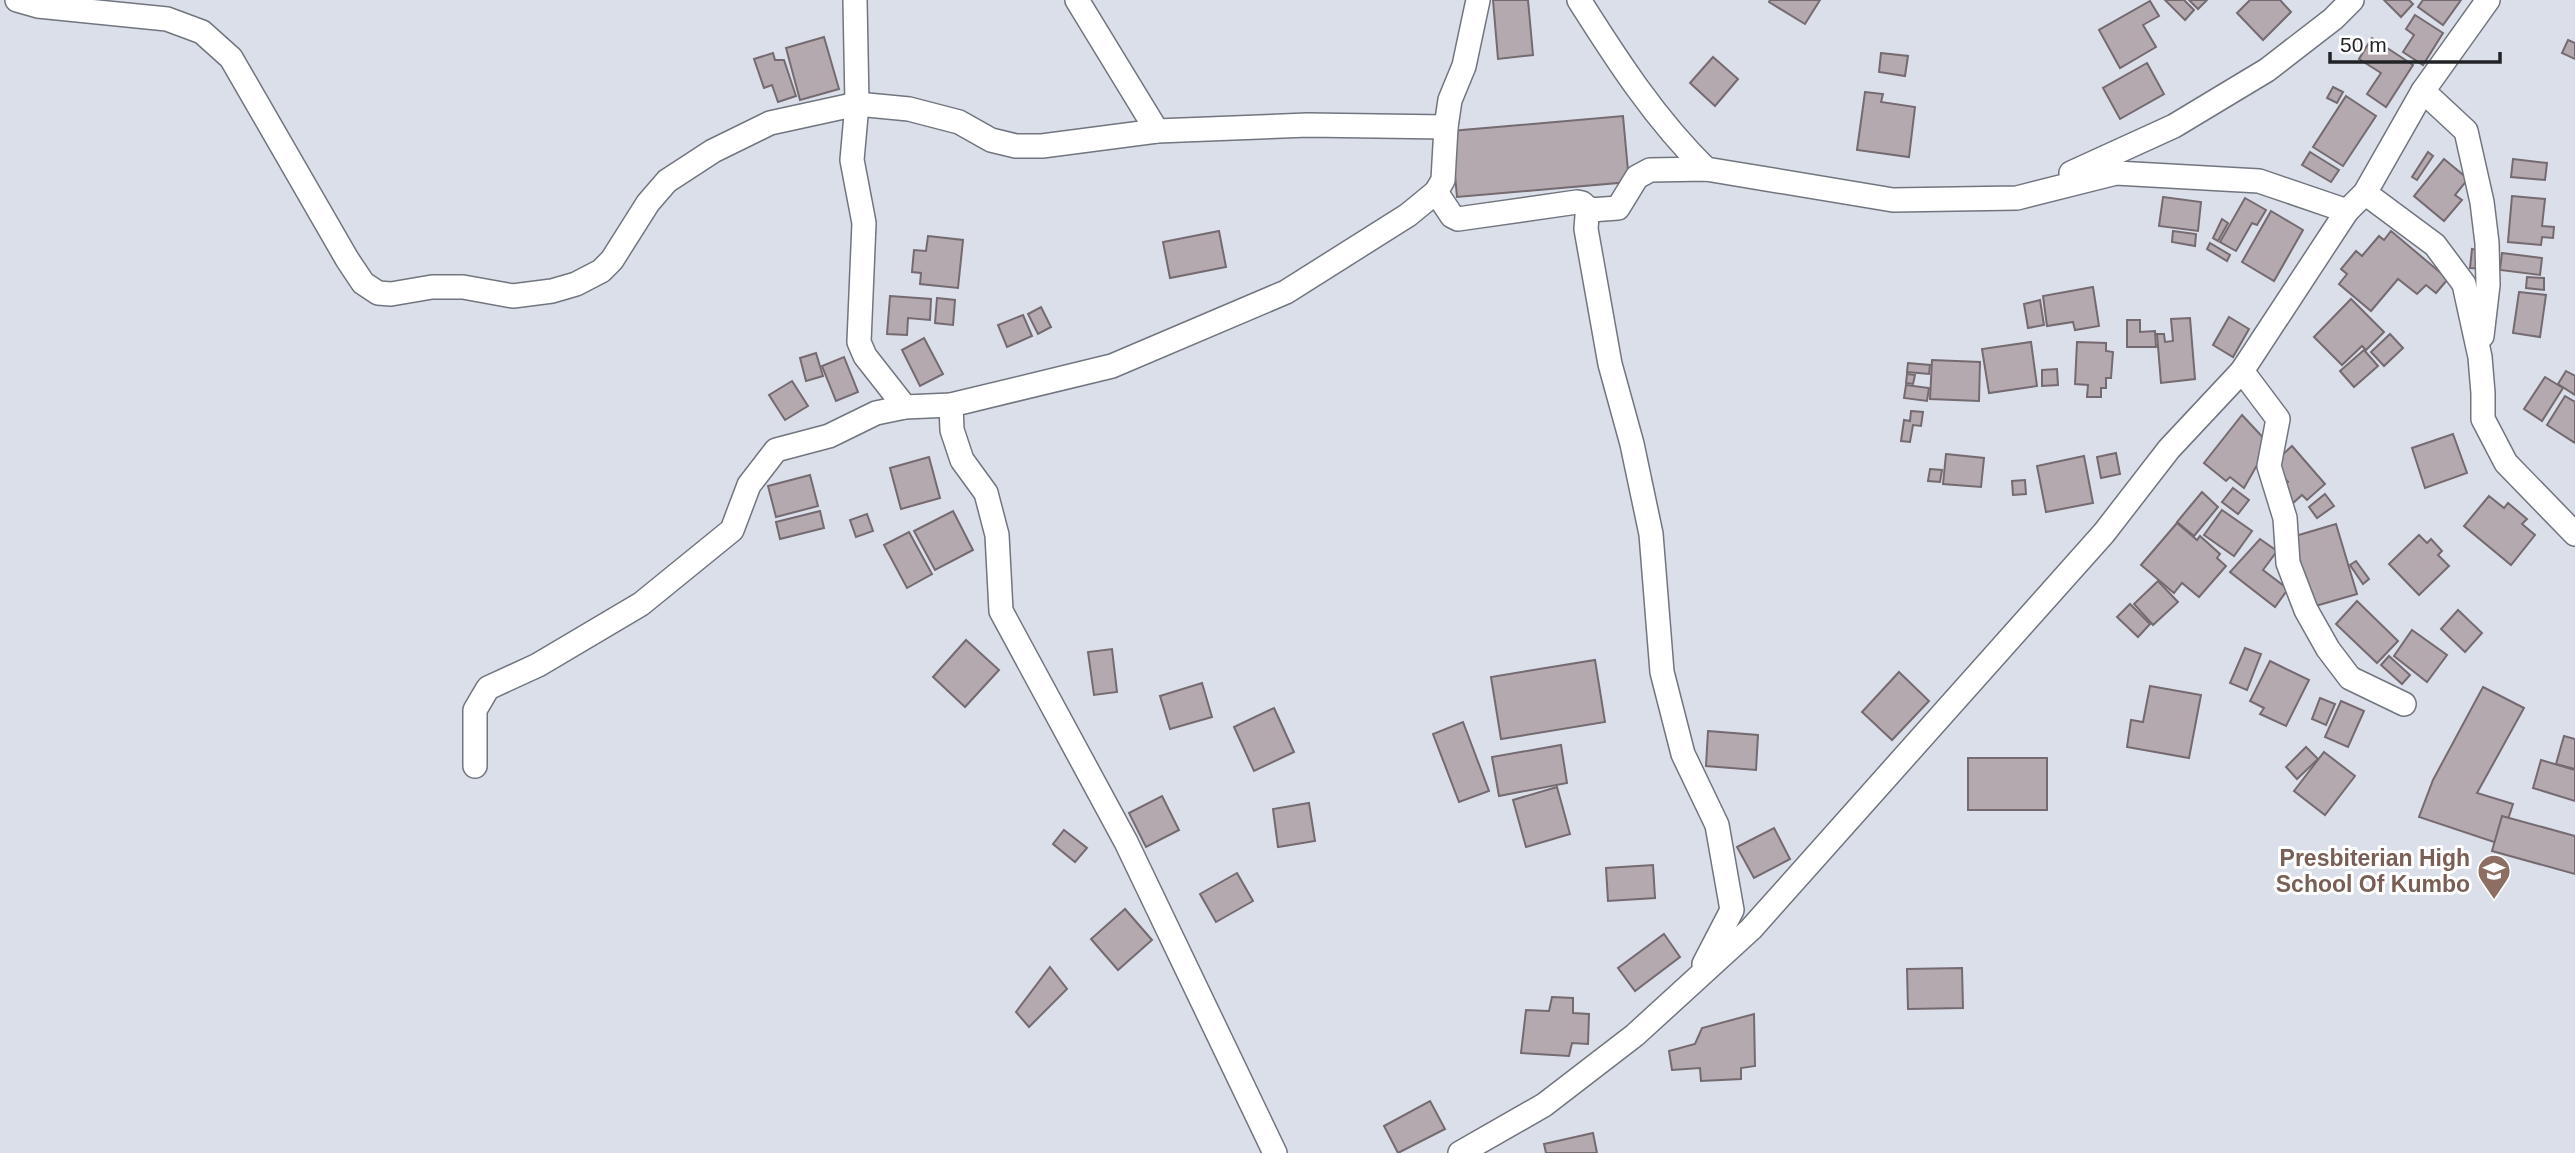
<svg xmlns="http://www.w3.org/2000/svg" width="2575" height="1153" viewBox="0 0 2575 1153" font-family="Helvetica,sans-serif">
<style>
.building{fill:#b4a9af;stroke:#746a70;stroke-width:2}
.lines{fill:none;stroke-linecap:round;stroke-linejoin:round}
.minor-casing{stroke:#70757e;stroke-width:26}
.minor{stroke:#fff;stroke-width:23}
.labels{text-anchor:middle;stroke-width:6;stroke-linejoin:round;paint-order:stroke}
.education-label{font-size:23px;font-weight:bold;fill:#785e54;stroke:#fff;text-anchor:end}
</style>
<rect width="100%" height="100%" fill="#dadfea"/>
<g class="building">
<polygon points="1493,0 1528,0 1533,55 1498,59"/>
<polygon points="1770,0 1820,0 1805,24 1769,2"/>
<polygon points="2165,0 2184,0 2194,10 2185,20"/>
<polygon points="2189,0 2207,0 2198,9"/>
<polygon points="2250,0 2280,0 2291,12 2263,40 2237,13"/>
<polygon points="2384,0 2409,0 2413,4 2401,17"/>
<polygon points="2423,0 2461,0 2443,25 2418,7"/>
<polygon points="2150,1 2159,16 2143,25 2156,47 2120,68 2099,30"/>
<polygon points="2415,15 2443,33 2423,65 2403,52 2414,35 2406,29"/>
<polygon points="824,37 839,89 800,100 786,48"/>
<polygon points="2372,38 2413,65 2386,107 2367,94 2381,73 2359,59"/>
<polygon points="2568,40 2575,43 2575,59 2562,53"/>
<polygon points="773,53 775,60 784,60 796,96 778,102 772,85 764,88 754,59"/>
<polygon points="1881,53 1908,56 1905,76 1879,72"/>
<polygon points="1713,57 1738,79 1715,106 1690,83"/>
<polygon points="2147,63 2164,94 2120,119 2103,88"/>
<polygon points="2333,87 2343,92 2337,103 2327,98"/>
<polygon points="1865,92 1883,94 1881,102 1915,107 1909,157 1857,150"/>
<polygon points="2346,96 2376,116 2343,166 2313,147"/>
<polygon points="1623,116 1629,182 1457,197 1451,131"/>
<polygon points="2310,152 2339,170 2331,182 2302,165"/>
<polygon points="2428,152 2433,156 2417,180 2412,177"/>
<polygon points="2444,159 2468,179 2455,195 2462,200 2444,221 2414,196"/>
<polygon points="2513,159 2547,163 2545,180 2511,177"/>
<polygon points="2512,196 2545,199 2542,226 2554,227 2553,238 2542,237 2541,245 2508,242"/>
<polygon points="2163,197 2201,202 2198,231 2159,226"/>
<polygon points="2245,198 2266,210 2257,225 2252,223 2236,251 2220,242"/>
<polygon points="2271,211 2303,230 2274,281 2242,262"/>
<polygon points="2222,219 2228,223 2218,241 2213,238"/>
<polygon points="1219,231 1226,267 1170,278 1163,242"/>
<polygon points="2173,231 2196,234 2195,246 2172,242"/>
<polygon points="2391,231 2448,279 2436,293 2426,285 2417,294 2398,279 2371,311 2339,284 2347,274 2341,269 2356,251 2362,256 2379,236 2384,240"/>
<polygon points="928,236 963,240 958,288 920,284 921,273 912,272 914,250 926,251"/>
<polygon points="2210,243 2230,255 2227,261 2207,249"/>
<polygon points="2472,249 2486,251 2484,269 2470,268"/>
<polygon points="2502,253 2542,258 2540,275 2500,270"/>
<polygon points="2527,277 2544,278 2544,290 2526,288"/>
<polygon points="2093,287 2099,326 2075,330 2073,322 2047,326 2043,296"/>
<polygon points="2519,292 2546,295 2540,337 2513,333"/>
<polygon points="890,296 931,299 930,320 908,318 907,335 887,334"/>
<polygon points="937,298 955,300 953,325 935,323"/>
<polygon points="2351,299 2384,332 2366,350 2362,346 2342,365 2314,337"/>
<polygon points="2040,300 2044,325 2028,328 2024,304"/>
<polygon points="1041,307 1051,327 1038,334 1028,314"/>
<polygon points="1023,315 1032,336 1007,347 998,325"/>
<polygon points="2229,317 2249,329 2233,357 2213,345"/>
<polygon points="2190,318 2195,379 2161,383 2157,334 2164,334 2165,342 2173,341 2171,319"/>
<polygon points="2127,320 2140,320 2140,332 2155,331 2156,347 2127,347"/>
<polygon points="2390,334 2403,348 2384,366 2371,352"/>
<polygon points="924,338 943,374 920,386 902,350"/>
<polygon points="2031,342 2037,386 1989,393 1982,349"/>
<polygon points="2077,342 2106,343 2106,351 2113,352 2111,378 2106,378 2106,388 2101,388 2101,397 2087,397 2088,385 2075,384"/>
<polygon points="2364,350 2378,366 2354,387 2340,371"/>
<polygon points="816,353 823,376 806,381 800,358"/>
<polygon points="844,357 858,392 836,401 822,366"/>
<polygon points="1932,360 1980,362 1979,401 1930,399"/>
<polygon points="1908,363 1930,365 1929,374 1907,372"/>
<polygon points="2057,369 2058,385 2042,386 2042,370"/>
<polygon points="2566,371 2575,376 2575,395 2558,384"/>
<polygon points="1907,374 1915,375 1913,384 1906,383"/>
<polygon points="2545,377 2563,388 2542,421 2524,409"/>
<polygon points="792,381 808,406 785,420 769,395"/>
<polygon points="1906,385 1929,388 1927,401 1904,398"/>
<polygon points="2565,396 2575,402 2575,443 2547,425"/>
<polygon points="1911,411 1923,412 1921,426 1913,425 1910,442 1901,441 1904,420 1910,421"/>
<polygon points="2242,415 2269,444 2244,488 2230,477 2226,481 2204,463"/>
<polygon points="2453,434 2467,473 2425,488 2412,448"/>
<polygon points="2292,446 2325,484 2307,500 2302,495 2292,504 2279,490 2288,482 2272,464"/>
<polygon points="2116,453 2120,474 2101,478 2097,457"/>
<polygon points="1946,454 1984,458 1981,487 1943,484"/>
<polygon points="2084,456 2093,503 2046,512 2037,466"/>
<polygon points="929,457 940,498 901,509 890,468"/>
<polygon points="1930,469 1942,470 1940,482 1928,481"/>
<polygon points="810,475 818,506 776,517 768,486"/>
<polygon points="2025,480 2026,494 2013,495 2012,481"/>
<polygon points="2233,488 2249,500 2238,514 2222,502"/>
<polygon points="2202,492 2218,507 2194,536 2177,522"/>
<polygon points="2325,494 2334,506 2317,518 2309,507"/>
<polygon points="2489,496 2504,508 2508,503 2527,519 2522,524 2535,535 2511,565 2464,526"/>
<polygon points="2222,510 2252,531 2234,556 2204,535"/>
<polygon points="820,511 824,528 780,539 776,522"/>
<polygon points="953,511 973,550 935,570 914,531"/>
<polygon points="867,514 873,531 856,537 850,520"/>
<polygon points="2177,523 2197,540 2200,536 2220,554 2217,558 2226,566 2199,597 2182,583 2174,593 2141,565"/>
<polygon points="2336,524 2357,594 2312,607 2292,537"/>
<polygon points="909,532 932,574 907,588 884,545"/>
<polygon points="2419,535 2427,543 2431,539 2442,551 2438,555 2449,566 2419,595 2389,564"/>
<polygon points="2260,539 2277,551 2263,570 2288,589 2275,607 2230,572"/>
<polygon points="2356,561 2369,579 2363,584 2350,565"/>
<polygon points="2158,581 2178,602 2153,625 2134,604"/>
<polygon points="2357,601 2398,641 2377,663 2336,624"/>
<polygon points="2130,604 2150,624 2138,637 2117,617"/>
<polygon points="2458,610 2482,633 2465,652 2441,629"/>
<polygon points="2412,630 2447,655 2427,682 2394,656"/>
<polygon points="966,640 999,670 965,707 933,677"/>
<polygon points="2245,648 2261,654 2247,690 2230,683"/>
<polygon points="1112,649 1117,692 1094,695 1088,652"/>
<polygon points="2389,656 2410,675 2402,684 2381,665"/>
<polygon points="1595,660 1605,722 1501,739 1491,677"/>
<polygon points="2270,661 2309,680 2286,726 2260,714 2264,708 2250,701"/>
<polygon points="1899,672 1929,701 1892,740 1862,712"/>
<polygon points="1202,683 1212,717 1170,729 1160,696"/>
<polygon points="2150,686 2201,695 2189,758 2127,747 2131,720 2143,722"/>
<polygon points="2483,687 2524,708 2477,793 2513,804 2500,844 2419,817 2433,780"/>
<polygon points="2320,698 2335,704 2326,725 2312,719"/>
<polygon points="2341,701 2364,711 2348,747 2325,737"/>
<polygon points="1274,708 1294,752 1254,771 1234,727"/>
<polygon points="1463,722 1489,791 1459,802 1433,734"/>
<polygon points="1708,731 1758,735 1756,770 1706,766"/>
<polygon points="2564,736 2575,739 2575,769 2556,764"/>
<polygon points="1561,745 1567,783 1499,796 1492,757"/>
<polygon points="2306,747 2318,759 2297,779 2286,767"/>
<polygon points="2324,752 2355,776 2325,815 2294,791"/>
<rect x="1968" y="758" width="79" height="52"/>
<polygon points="2541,760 2575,770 2575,801 2533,788"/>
<polygon points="1557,787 1570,834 1526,847 1513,800"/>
<polygon points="1162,796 1179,830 1146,847 1129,813"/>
<polygon points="1309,803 1315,841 1278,847 1273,809"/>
<polygon points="2502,816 2575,836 2575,874 2492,851"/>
<polygon points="1774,828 1790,859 1754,878 1737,847"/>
<polygon points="1064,830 1087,848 1075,862 1053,844"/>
<polygon points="1653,865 1655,898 1608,901 1606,868"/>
<polygon points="1237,873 1253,901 1216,922 1200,894"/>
<polygon points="1125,909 1152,940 1118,970 1091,939"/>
<polygon points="1664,934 1680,957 1635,991 1618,968"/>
<polygon points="1050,967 1067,989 1029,1027 1016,1012"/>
<polygon points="1962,968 1963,1008 1908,1009 1907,969"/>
<polygon points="1552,997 1573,998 1573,1013 1589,1014 1588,1044 1572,1043 1569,1056 1521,1053 1526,1010 1549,1011"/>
<polygon points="1754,1014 1755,1066 1741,1068 1741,1079 1701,1081 1700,1068 1672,1070 1669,1051 1695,1044 1702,1028"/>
<polygon points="1430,1101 1445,1129 1398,1153 1384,1126"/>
<polygon points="1593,1133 1597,1153 1546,1153 1544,1144"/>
</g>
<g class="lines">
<defs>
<g id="minor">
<polyline points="17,0 38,6 167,19 202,32 231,58 347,259 363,283 378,293 391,294 432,287 463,287 513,296 552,291 576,284 601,271 612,260 648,203 667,181 713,151 770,123 857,104 909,109 959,122 991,140 1016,146 1042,146 1157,131 1308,125 1446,127"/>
<polyline points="855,0 857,104 852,160 864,223 859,342 865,356 905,407"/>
<polyline points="1077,0 1157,131"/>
<path d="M 1579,0 C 1617,60 1655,119 1706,169"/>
<polyline points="2423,91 2466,131 2482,202 2487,243 2488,285 2482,336"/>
<polyline points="2071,173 2174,126 2267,70 2333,19 2352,0"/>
<polyline points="1436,192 1452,216 1458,219 1577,202 1582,203 1590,210"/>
<polyline points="2365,193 2435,245 2464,284 2480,357 2483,393 2483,419 2506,463 2575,534"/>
<polyline points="1590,210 1587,216 1586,229 1610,364 1632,444 1651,534 1662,672 1683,754 1717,825 1732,910 1704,964"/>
<polyline points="1590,210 1618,208 1637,177 1650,170 1706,169 1893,200 2017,198 2116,173 2259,181 2347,211"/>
<polyline points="2242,371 2278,419 2269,466 2285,518 2288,563 2306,610 2328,649 2350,678 2404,704"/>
<polyline points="951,405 952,430 962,460 986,493 997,535 1001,611 1126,842 1275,1153"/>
<polyline points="475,766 475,710 488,688 538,665 641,604 732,530 749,485 776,450 829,436 876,413 905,407 951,405 1112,366 1286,292 1408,215 1436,192 1443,180 1446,127 1450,100 1464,66 1478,0"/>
<polyline points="1460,1153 1544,1105 1635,1035 1751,929 2104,533 2169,449 2242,371 2347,211 2365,193 2423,91 2488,0"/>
</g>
</defs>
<use href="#minor" class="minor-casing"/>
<use href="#minor" class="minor"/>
</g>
<defs>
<symbol id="school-pin" viewBox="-11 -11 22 30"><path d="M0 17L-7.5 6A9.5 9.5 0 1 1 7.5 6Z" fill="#8d6e63" stroke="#fff"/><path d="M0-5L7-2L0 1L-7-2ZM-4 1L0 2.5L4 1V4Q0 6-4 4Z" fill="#fff"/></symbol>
</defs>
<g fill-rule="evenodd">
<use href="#school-pin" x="2475" y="852" width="38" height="52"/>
</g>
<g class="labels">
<g class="education-label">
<text x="2470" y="866">Presbiterian High<tspan x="2470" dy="26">School Of Kumbo</tspan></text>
</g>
</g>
<path d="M2330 52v10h170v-10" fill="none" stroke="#212326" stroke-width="3.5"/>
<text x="2340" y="52" font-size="21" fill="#212326" stroke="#ffffff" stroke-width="5" paint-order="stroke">50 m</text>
</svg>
